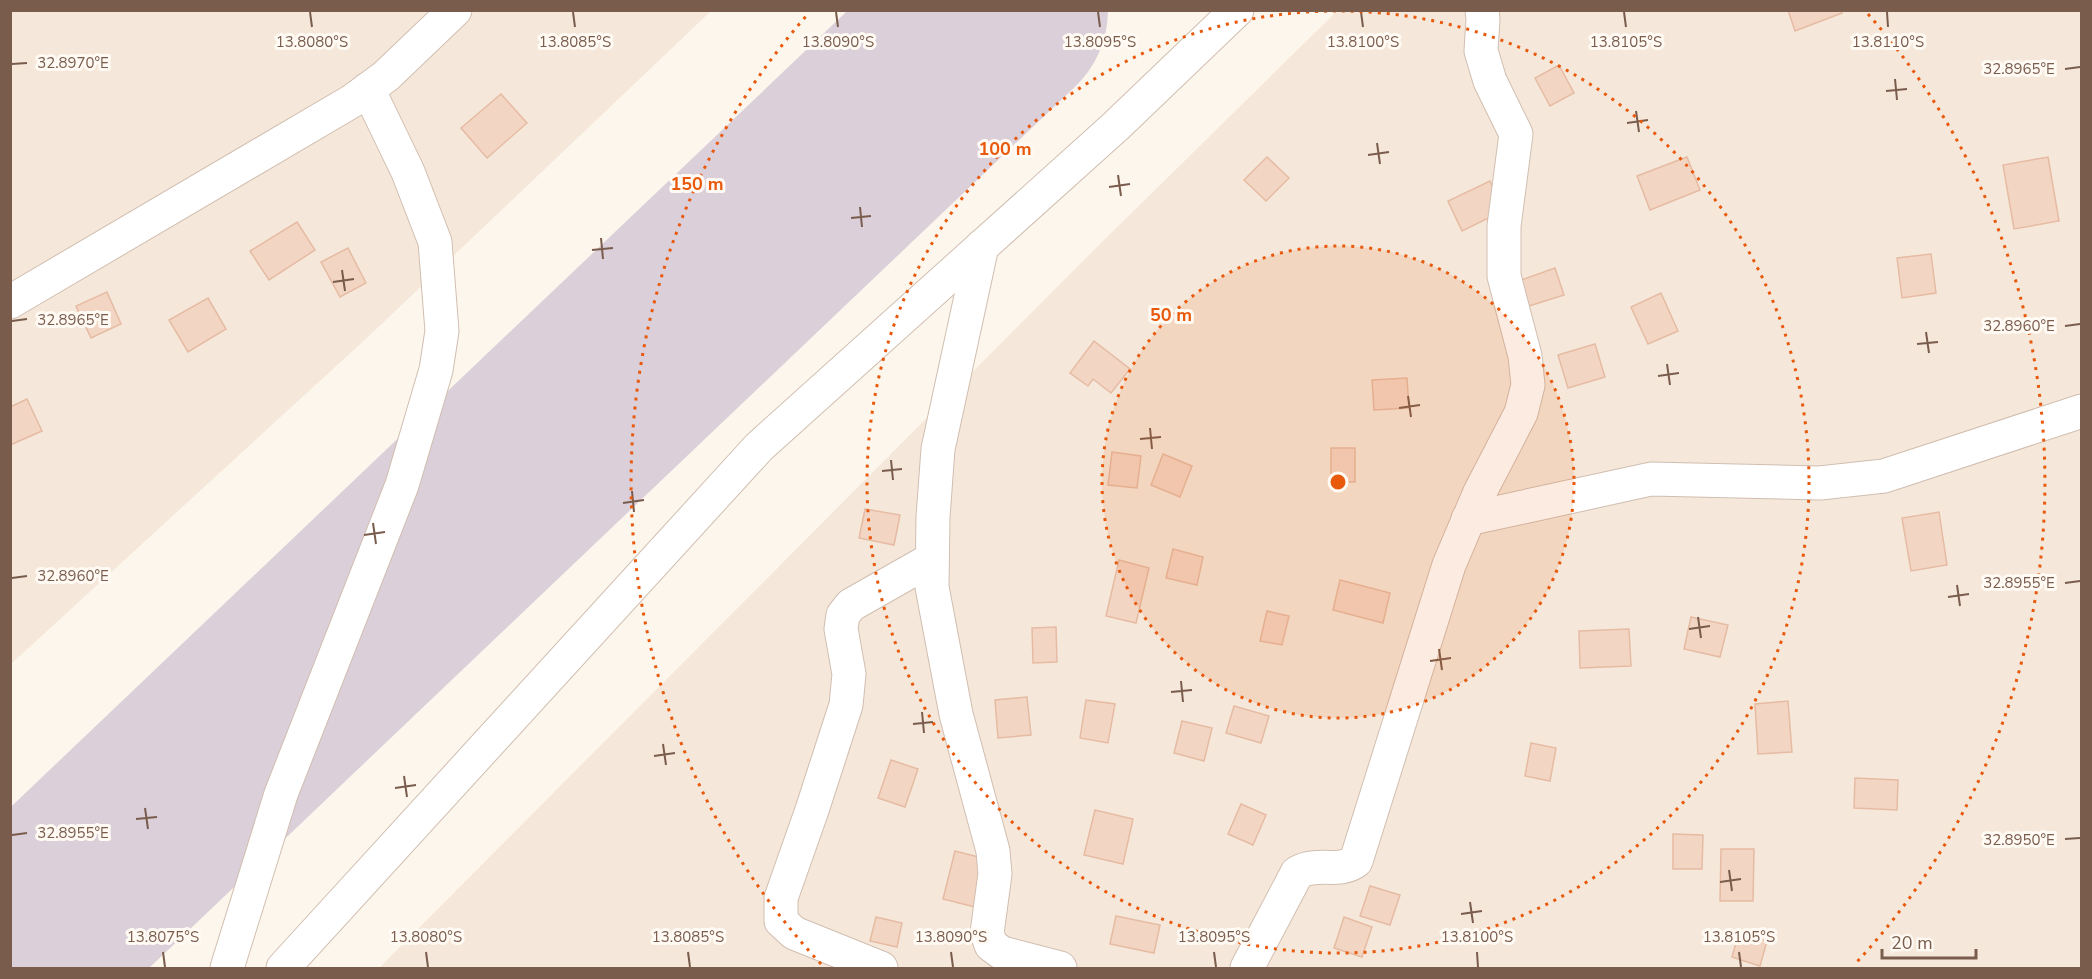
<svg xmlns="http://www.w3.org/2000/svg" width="2092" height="979" viewBox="0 0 2092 979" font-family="'Nunito Sans',sans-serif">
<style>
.residential{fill:#f5e8da}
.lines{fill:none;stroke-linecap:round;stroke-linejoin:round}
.runway{stroke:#dbcfda;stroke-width:212}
.building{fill:#f3d5c3;stroke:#e6bba3;stroke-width:1.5}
.minor-casing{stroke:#d1beb0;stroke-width:35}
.minor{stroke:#fff;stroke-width:33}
.ticks{fill:none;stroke:#7a5c4d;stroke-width:2}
.ring{fill:none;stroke:#e8590c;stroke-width:3;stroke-dasharray:3 6}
.ticks-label{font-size:15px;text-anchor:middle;fill:#7a5c4d;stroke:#fffaf3;stroke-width:6;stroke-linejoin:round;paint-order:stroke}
.centre{fill:#e8590c;stroke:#fffaf3;stroke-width:3}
.ring-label{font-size:18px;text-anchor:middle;font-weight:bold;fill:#e8590c;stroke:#fffaf3;stroke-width:6;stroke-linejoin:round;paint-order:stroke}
</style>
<rect width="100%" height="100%" fill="#fdf6ec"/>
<g class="residential">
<polygon points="11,11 711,11 369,336 11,664"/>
<polygon points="1337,11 2081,11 2081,968 379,968 1101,243"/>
</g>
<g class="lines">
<polyline class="runway" points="10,954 1002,10"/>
</g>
<g class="building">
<polygon points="1788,10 1841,10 1842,13 1795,31"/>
<polygon points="1559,65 1574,93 1550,106 1535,78"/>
<polygon points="501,94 527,123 487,158 461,128"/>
<polygon points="1267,157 1289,178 1266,201 1244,180"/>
<polygon points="1687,157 1700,190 1650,210 1637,176"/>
<polygon points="2048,157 2059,221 2014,229 2003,165"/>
<polygon points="1490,181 1503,211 1462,231 1448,201"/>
<polygon points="297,222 315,250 269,280 250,251"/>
<polygon points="348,248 366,283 340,297 321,262"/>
<polygon points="1931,254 1936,293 1902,298 1897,258"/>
<polygon points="1555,268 1564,295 1529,306 1521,280"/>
<polygon points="107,292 121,324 91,338 76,306"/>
<polygon points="1661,293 1678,331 1648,344 1631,307"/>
<polygon points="208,298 226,329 188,352 169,320"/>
<polygon points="1094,341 1130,369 1111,393 1093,379 1088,386 1070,373"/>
<polygon points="1595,344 1605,377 1568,388 1558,355"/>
<polygon points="1407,378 1409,408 1374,410 1372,380"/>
<polygon points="27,399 42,431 10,445 10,407"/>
<rect x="1331" y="448" width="24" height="34"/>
<polygon points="1112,452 1141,456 1137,488 1108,485"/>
<polygon points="1163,454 1192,466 1180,497 1151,485"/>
<polygon points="865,509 900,515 894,545 859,538"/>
<polygon points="1939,512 1947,565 1911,571 1902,518"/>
<polygon points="1173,549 1203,557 1197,585 1166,578"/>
<polygon points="1119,560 1149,568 1136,623 1106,616"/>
<polygon points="1340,580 1390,593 1383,623 1333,610"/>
<polygon points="1267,611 1289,616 1282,645 1260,641"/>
<polygon points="1691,617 1728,625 1720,657 1684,649"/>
<polygon points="1056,627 1057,662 1033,663 1032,628"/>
<polygon points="1629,629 1631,666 1580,668 1579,631"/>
<polygon points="1027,697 1031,735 998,738 995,700"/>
<polygon points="1086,700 1115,704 1108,743 1080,738"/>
<polygon points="1788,701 1792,752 1758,754 1755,704"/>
<polygon points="1234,706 1269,716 1261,743 1226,733"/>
<polygon points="1182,721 1212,728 1204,761 1174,753"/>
<polygon points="1531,743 1556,748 1550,781 1525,776"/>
<polygon points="891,760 918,769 905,807 878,798"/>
<polygon points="1855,778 1898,780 1897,810 1854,808"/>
<polygon points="1241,804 1266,815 1253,845 1228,834"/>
<polygon points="1095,810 1133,819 1123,864 1084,855"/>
<polygon points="1673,834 1703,835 1702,869 1673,869"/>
<polygon points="1721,849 1754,849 1753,901 1720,901"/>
<polygon points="955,851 994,861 983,909 943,899"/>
<polygon points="1370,886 1400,895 1390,925 1360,916"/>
<polygon points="1116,916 1160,925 1154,953 1110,944"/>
<polygon points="876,917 902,923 897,947 870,941"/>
<polygon points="1344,917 1372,927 1362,957 1334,948"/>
<polygon points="1739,932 1767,941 1760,966 1732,957"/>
</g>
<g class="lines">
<defs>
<g id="minor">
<polyline points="982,246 938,449 933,517 932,587 956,714 993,851 995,874 987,933 991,945 1002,953 1060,968"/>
<polyline points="10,302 352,101 386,76 455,10"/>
<polyline points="1468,519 1651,479 1820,483 1884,476 2082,411"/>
<polyline points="227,968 281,794 402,485 436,370 442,331 435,242 408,172 368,89"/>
<polyline points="283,968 759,447 1116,126 1237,10"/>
<polyline points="881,968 794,933 781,921 781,898 812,810 846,705 849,674 841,629 843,615 851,605 932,559"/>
<path d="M 1247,968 L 1297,873 C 1317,861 1339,874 1356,861 L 1449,565 L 1480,492 L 1521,413 L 1528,385 L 1525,356 L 1504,276 L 1504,226 L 1516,134 L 1490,81 L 1481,51 L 1483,19 L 1482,10"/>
</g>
</defs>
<use href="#minor" class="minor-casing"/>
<use href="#minor" class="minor"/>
</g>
<path class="ticks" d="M 310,12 L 312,27M 573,12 L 575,27M 836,12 L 838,27M 1098,12 L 1100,27M 1361,12 L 1363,27M 1624,12 L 1626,27M 1887,12 L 1888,27M 12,64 L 27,63M 2065,69 L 2080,67M 1895,79 L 1897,100M 1886,91 L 1907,89M 1636,111 L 1639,132M 1627,123 L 1648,120M 1377,143 L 1380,164M 1368,155 L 1389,152M 1118,175 L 1121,196M 1109,187 L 1130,184M 860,207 L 862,227M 851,218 L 871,216M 601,238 L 603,259M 592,250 L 613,248M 342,270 L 345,291M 333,282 L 354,279M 12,321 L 27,319M 2065,326 L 2080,324M 1926,332 L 1929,353M 1917,344 L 1938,342M 1667,364 L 1670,385M 1658,376 L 1679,373M 1408,396 L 1411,417M 1399,408 L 1420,405M 1150,428 L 1152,449M 1140,439 L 1161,437M 891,460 L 893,480M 882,471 L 902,469M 632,491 L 634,512M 623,503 L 644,500M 373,523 L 376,544M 364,535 L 385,532M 12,578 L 27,576M 2065,583 L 2080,581M 1957,585 L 1960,606M 1948,597 L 1969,594M 1698,617 L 1701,638M 1689,629 L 1710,626M 1439,649 L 1442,670M 1430,661 L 1451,658M 1181,681 L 1183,702M 1171,692 L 1192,690M 922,712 L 924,733M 913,724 L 933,722M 663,744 L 666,765M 654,756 L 675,753M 404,776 L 407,797M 395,788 L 416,785M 145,808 L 148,829M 136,819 L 157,817M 12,835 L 27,833M 2065,839 L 2080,838M 1729,870 L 1732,891M 1720,882 L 1741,879M 1470,902 L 1473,923M 1461,914 L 1482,911M 163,952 L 165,967M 426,952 L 428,967M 688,952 L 690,967M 951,952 L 953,967M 1214,952 L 1216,967M 1477,952 L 1478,967M 1739,952 L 1741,967"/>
<circle cx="1338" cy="482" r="236" fill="#e8590c" fill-opacity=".12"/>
<g class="ring">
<circle cx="1338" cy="482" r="236"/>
<circle cx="1338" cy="482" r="471"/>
<path d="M821 964A707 707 0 0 1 808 14M1868 14A707 707 0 0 1 1855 964"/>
</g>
<g class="ticks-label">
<text x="312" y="47">13.8080°S</text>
<text x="575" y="47">13.8085°S</text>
<text x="838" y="47">13.8090°S</text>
<text x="1100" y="47">13.8095°S</text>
<text x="1363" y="47">13.8100°S</text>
<text x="1626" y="47">13.8105°S</text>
<text x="1888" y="47">13.8110°S</text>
<text x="73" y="68">32.8970°E</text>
<text x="2019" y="74">32.8965°E</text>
<text x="73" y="325">32.8965°E</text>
<text x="2019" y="331">32.8960°E</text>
<text x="73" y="581">32.8960°E</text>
<text x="2019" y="588">32.8955°E</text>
<text x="73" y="838">32.8955°E</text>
<text x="2019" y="845">32.8950°E</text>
<text x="163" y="942">13.8075°S</text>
<text x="426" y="942">13.8080°S</text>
<text x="688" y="942">13.8085°S</text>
<text x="951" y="942">13.8090°S</text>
<text x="1214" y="942">13.8095°S</text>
<text x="1477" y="942">13.8100°S</text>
<text x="1739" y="942">13.8105°S</text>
</g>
<circle cx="1338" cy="482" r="9" class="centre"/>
<g class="ring-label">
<text x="1005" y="155">100 m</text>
<text x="697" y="190">150 m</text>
<text x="1171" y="321">50 m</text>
</g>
<rect width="2092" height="979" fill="none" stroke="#7a5c4d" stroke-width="24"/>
<path d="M1882 949v9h94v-9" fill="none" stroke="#7a5c4d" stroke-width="3"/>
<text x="1891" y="949" font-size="18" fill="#7a5c4d" stroke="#fffaf3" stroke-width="4.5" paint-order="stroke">20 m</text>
</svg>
